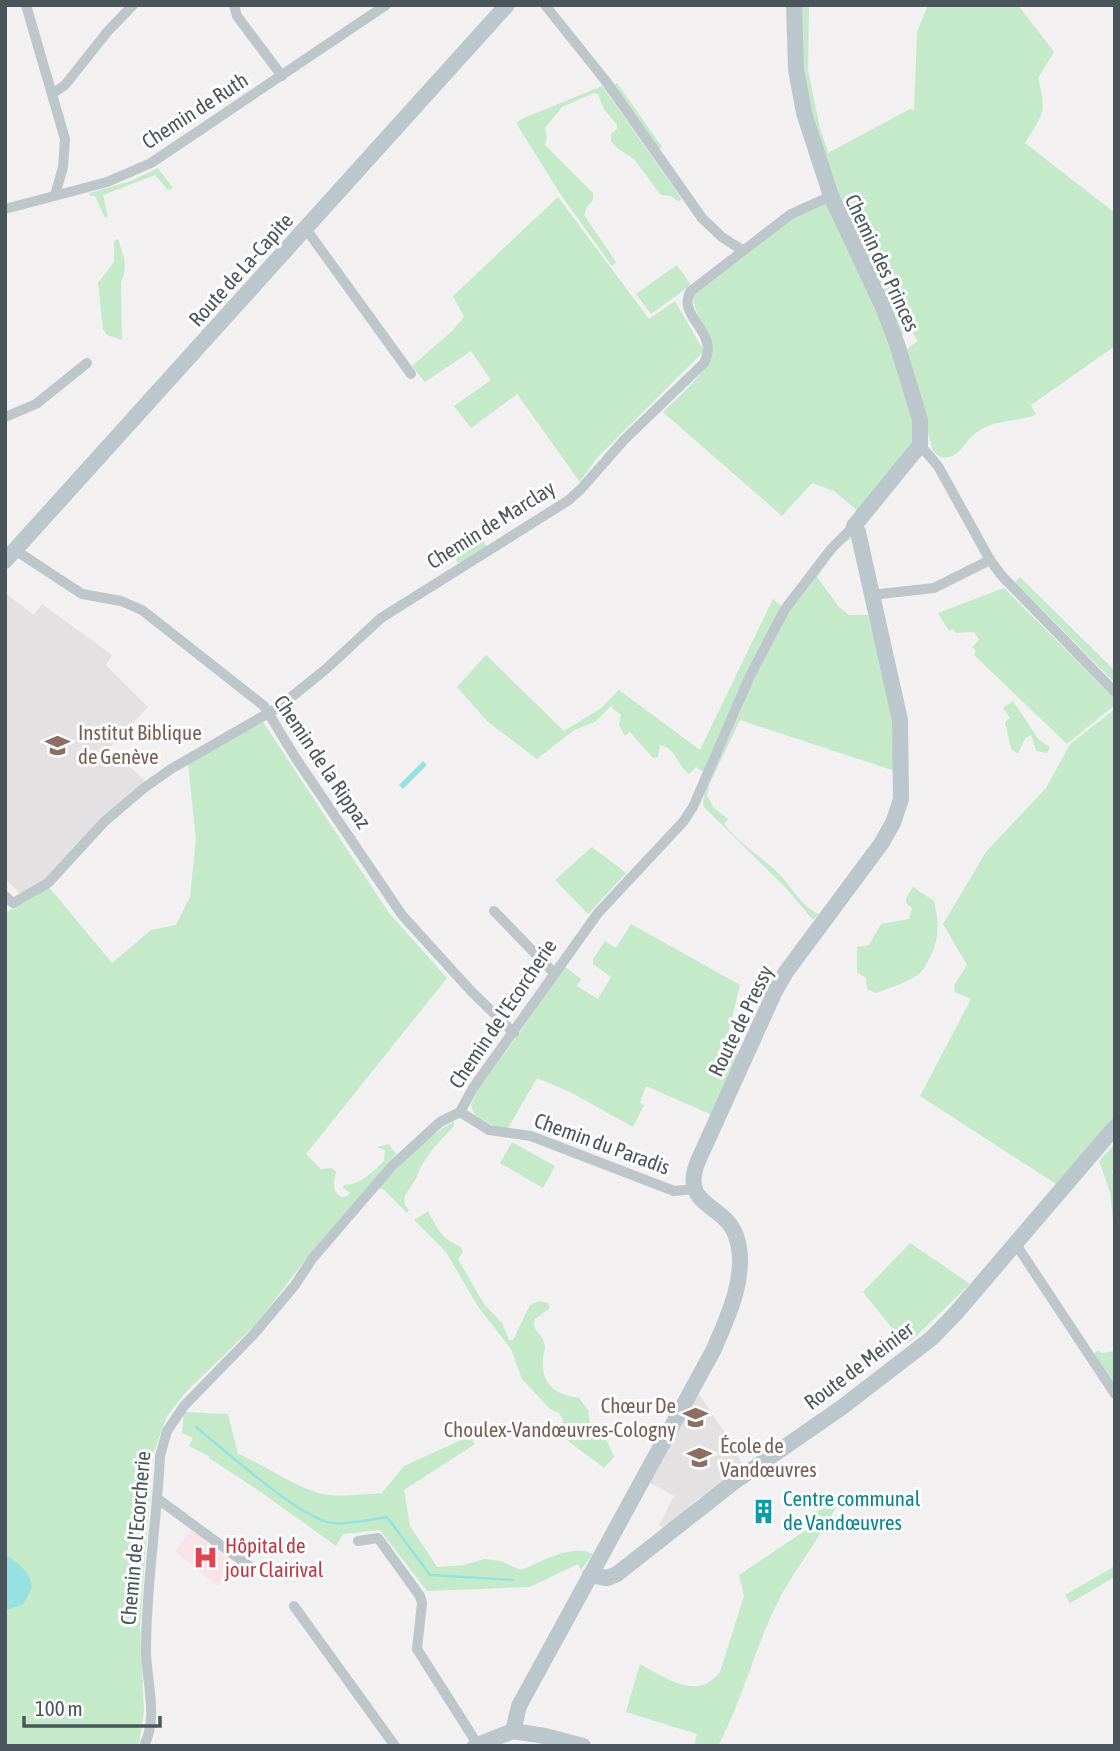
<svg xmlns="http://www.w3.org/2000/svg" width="1120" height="1751" viewBox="0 0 1120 1751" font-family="'Asap Condensed',sans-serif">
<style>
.education{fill:#e3e1e1}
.medical{fill:#f8e3e6}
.green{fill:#c4eaca}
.water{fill:#96e1e1}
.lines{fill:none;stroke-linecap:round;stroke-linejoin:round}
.stream{stroke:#96e1e1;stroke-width:2.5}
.street{stroke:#bdc6cb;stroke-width:10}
.secondary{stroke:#bbc7cc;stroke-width:16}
.labels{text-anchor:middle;stroke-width:6;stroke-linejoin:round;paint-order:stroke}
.street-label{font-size:21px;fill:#4a565b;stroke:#fff}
.education-label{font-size:21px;fill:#785e54;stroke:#fff;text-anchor:start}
.culture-label{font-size:21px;fill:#0d838f;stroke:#fff;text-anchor:start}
.health-label{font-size:21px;fill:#be3a42;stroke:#fff;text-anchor:start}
</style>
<rect width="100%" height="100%" fill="#f2f0f0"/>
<g class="education">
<polygon points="5,593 34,615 42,604 112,655 106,665 148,707 109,748 149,784 48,883 24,897 5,879"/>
<polygon points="697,1391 734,1447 733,1450 745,1466 703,1498 700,1497 691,1505 691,1508 665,1528 659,1525 674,1496 647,1481"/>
</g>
<polygon class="medical" points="192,1530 235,1565 218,1586 175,1551"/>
<g class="green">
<path d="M 801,5 L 809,5 L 808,70 L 820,128 L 828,153 L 910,109 L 914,110 L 917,32 L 928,5 L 1018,5 L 1054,52 L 1038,78 C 1047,113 1043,114 1025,143 L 1115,213 L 1115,346 L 1031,405 L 1036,415 C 1016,422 996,419 977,432 C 966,439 962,455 948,457 C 942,459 937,455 933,451 L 905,350 L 918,341 L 911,330 L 900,336 L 843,212 L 802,88 Z"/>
<polygon points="617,83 662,147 658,150 613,85"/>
<polygon points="602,86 681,198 679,202 671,196 661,195 634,159 617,148 611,141 611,134 617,129 617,125 604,109 598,94 594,93 562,107 545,128 547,137 545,145 593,193 593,200 587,207 584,215 616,262 612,266 561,195 516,123 524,118"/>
<polygon points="158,168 173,188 168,190 155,175 103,195 108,216 105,218 95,196 90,196 89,193 131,181"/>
<polygon points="558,197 649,319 675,301 704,351 596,459 580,482 517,394 471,428 454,406 491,380 471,351 425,382 412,366 452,331 464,317 453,296"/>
<path d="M 824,204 L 829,205 L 871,290 L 913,412 L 913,442 L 909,450 L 858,511 L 834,491 L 812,483 L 782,516 L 663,412 C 677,398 721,362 711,341 C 704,324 694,314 693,295 L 800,213 Z"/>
<path d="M 118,239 C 123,255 129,266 121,282 L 122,340 L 107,335 L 103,329 L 98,283 L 114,262 L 114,241 Z"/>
<polygon points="677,265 691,285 651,314 636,294"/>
<polygon points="480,534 487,547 458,563 452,554"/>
<path d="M 847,538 L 852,538 L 839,546 L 817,577 L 839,607 L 849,615 L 868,615 L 894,723 L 895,771 L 740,720 L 709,785 L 707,795 L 714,808 L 728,819 L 724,824 C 739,843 759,855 777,872 C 792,886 800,906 819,914 L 813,920 L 785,887 L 703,806 L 704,792 L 739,715 L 750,686 L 785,617 L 801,591 L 842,541 Z"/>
<polygon points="1020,577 1115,671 1115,683 1015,582"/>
<polygon points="1004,588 1115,699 1115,705 1067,744 974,655 976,651 972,647 979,640 974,632 956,633 953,629 949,631 938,613"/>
<path d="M 773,599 L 781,606 L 703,772 L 696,767 L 689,774 C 676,764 677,749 660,745 L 658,757 L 653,758 L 630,732 L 625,736 L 619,725 L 621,715 L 612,708 L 613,704 L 595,722 L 574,730 L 537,759 L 488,722 L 457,687 L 486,655 L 564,731 L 600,709 L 619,690 L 700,750 Z"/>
<polygon points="1013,701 1039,740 1050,747 1047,753 1036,751 1031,735 1025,738 1018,754 1011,749 1005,722 1010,718 1003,708"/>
<polygon points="1115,709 1115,1118 1056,1184 920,1096 971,999 955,992 954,985 967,965 943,924 986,852 1046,788 1070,744"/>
<path d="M 263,722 L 389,913 L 447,978 L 306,1154 L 321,1169 L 332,1168 L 336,1172 C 334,1183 331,1190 341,1197 L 347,1196 L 350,1193 L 343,1188 L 344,1185 C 360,1185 373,1172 384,1161 L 385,1150 L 377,1147 L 389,1144 L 396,1154 L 309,1255 L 257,1323 L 186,1392 L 167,1416 L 153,1454 L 140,1625 L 144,1711 L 140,1740 L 137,1746 L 5,1746 L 5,913 L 49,887 L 112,963 L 151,930 L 176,925 L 190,897 L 196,839 L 188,764 Z"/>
<polygon points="592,847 626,873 588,914 555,880"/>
<path d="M 913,887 L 934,901 C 939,923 940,939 929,959 C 925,966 923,972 916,976 C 904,984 889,988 876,993 L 867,989 L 866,978 L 857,972 L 857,947 L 869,945 L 881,924 L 909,919 L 912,908 L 906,903 L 906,898 Z"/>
<polygon points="631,924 740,985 726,1042 740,1057 712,1115 646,1086 640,1103 644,1105 633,1127 570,1092 537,1078 508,1128 494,1126 475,1116 471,1105 479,1087 521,1031 558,973 564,966 581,979 577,986 598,999 611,977 593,964 593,959 605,941 616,948"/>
<path d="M 454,1121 L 454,1126 C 442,1139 431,1149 422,1165 C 418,1170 418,1176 415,1180 C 409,1191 398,1198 409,1210 L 407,1213 L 383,1189 L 377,1189 L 425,1140 Z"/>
<polygon points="512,1142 555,1166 543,1188 500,1163"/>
<polygon points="1115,1144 1115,1167 1112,1172 1115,1182 1115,1237 1110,1192 1099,1161"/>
<path d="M 428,1211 C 438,1230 441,1238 461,1247 L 463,1252 L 458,1259 L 484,1304 L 502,1323 L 509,1340 L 513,1340 L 530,1305 L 539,1301 L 548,1303 L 550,1308 L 535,1319 C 531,1330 541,1332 544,1342 C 546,1348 544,1352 543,1358 C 541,1385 555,1394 579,1398 L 588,1410 L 590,1423 L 604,1434 L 614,1457 L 604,1468 L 568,1441 L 560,1432 L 563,1420 L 559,1413 L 550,1409 L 522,1379 L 511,1349 L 479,1308 L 446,1252 L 414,1220 Z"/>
<polygon points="910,1243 970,1284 910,1342 904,1343 863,1292"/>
<polygon points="1098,1350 1102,1353 1115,1351 1115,1388 1094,1354"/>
<path d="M 184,1412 L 228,1414 L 238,1454 C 265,1465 299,1490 327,1495 C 344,1497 365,1494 382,1493 L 404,1466 L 470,1436 L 475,1444 L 404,1490 L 410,1526 L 437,1567 L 464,1565 L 484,1559 L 501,1561 L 521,1570 C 541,1562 572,1543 593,1554 L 581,1570 L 578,1564 L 530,1587 L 427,1591 L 380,1530 L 343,1534 L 336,1546 L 258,1490 L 209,1458 L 209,1456 L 189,1446 L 193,1438 L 182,1433 Z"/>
<path d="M 837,1503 C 837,1511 796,1570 789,1582 C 758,1632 746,1694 718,1746 L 694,1746 L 697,1734 L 626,1712 L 640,1664 C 664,1677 698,1702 720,1672 L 744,1596 L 739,1575 L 818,1522 L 813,1513 Z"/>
<polygon points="1115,1566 1115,1577 1070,1603 1065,1595"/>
</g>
<g class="water">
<polygon points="423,761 427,765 403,789 399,785"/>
<path d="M 5,1555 C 19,1564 29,1570 32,1587 L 23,1605 L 5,1610 Z"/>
</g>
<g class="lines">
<path class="stream" d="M 196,1427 C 222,1448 303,1521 333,1523 C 350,1525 371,1519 387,1517 L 430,1575 L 513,1580"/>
<g class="street">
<polyline points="26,5 65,139 63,167 55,195"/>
<polyline points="234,5 237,16 282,76"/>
<polyline points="545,5 605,80 702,218 722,237 742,250"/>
<polyline points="52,94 65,85 108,31 133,5"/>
<polyline points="5,209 107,182 151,163 386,5"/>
<polyline points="306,229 411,374"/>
<polyline points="5,417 36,404 87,363"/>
<polyline points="920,445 938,466 990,560 1002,576 1115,692"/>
<polyline points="15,550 82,594 121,601 142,610 264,706 295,757 402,915 471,991 514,1033"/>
<polyline points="871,595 934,588 990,560"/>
<path d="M 5,896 L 13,903 L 48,883 L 104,822 L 144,788 L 171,769 L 279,707 L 326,669 L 381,618 L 569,500 L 581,489 L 624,440 L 704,363 C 721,332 675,316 691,291 L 791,214 L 831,196"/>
<polyline points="494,911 554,973"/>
<polyline points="460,1112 489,1130 531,1136 674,1191 695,1189"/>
<polyline points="1015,1243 1115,1394"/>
<polyline points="158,1499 252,1568"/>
<polyline points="358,1541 378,1538 420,1596 422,1603 417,1649 478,1745"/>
<polyline points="294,1606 395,1746"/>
<path d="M 144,1746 C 159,1716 146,1681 146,1650 C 146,1585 157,1520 160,1456 L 167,1431 L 184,1406 L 254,1334 L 295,1285 L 312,1259 L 392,1166 L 440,1122 L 460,1112 L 473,1088 L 598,913 L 683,822 L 693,807 L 750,676 L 785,609 L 831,549 L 854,526"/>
</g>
<g class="secondary">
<polyline points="5,561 507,5"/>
<polyline points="590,1575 607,1578 617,1574 734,1482 841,1408 932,1338 956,1313 1115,1127"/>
<path d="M 513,1731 L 519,1706 L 713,1351 C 728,1317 749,1273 736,1236 C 725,1203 679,1207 698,1161 L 775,991 L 786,972 L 881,844 L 893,823 L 901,799 L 900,720 L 858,532 L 854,526 L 920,445 L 920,420 L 897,344 L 882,305 L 831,196 L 804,113 L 796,69 L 794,5"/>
<polyline points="475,1746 513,1731 545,1736 583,1746"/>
</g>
</g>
<defs>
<symbol id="university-bare" viewBox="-9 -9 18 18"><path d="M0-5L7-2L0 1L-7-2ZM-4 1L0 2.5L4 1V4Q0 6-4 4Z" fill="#8d6e63" stroke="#fff" stroke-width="2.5" paint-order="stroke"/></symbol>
<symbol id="school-bare" viewBox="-9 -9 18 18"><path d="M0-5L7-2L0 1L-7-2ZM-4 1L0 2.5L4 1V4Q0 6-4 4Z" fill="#8d6e63" stroke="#fff" stroke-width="2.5" paint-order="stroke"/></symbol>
<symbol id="building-bare" viewBox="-9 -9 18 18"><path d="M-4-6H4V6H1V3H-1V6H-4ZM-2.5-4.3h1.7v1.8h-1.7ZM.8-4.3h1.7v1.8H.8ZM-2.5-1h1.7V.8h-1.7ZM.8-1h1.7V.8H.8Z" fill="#0f9aa8" stroke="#fff" stroke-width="2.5" paint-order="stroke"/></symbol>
<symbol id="hospital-bare" viewBox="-9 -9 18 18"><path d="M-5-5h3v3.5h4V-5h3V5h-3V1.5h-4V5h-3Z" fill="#e0444e" stroke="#fff" stroke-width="2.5" paint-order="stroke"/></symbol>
</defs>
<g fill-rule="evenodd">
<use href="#university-bare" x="40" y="728" width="35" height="35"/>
<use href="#school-bare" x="678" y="1400" width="35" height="35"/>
<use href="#school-bare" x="682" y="1440" width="35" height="35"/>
<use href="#building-bare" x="746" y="1494" width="35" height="35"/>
<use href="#hospital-bare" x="188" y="1540" width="35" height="35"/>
</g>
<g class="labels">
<g class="street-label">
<text transform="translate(195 111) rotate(-33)" y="7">Chemin de Ruth</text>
<text transform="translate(882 263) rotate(65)" y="7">Chemin des Princes</text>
<text transform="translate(241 270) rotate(-48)" y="7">Route de La-Capite</text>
<text transform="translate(491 525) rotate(-32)" y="7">Chemin de Marclay</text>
<text transform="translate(322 762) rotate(56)" y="7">Chemin de la Rippaz</text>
<text transform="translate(503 1014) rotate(-56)" y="7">Chemin de l'Ecorcherie</text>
<text transform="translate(741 1021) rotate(-64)" y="7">Route de Pressy</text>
<text transform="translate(602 1144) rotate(20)" y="7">Chemin du Paradis</text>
<text transform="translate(859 1366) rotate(-37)" y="7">Route de Meinier</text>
<text transform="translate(136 1538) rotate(-85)" y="7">Chemin de l'Ecorcherie</text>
</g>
<g class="education-label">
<text x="78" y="740">Institut Biblique<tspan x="78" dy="24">de Genève</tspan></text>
<text x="676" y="1413" text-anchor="end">Chœur De<tspan x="676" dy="24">Choulex-Vandœuvres-Cologny</tspan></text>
<text x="720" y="1453">École de<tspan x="720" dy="24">Vandœuvres</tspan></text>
</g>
<g class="culture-label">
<text x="783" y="1506">Centre communal<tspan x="783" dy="24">de Vandœuvres</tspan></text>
</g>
<g class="health-label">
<text x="225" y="1553">Hôpital de<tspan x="225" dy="24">jour Clairival</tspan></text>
</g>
</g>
<rect width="1120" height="1751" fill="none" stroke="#4a565b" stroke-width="14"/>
<path d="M24 1716v10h136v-10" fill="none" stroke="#4a565b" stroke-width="3.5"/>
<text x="35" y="1716" font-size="21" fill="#4a565b" stroke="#ffffff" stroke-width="5" paint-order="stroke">100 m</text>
</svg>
